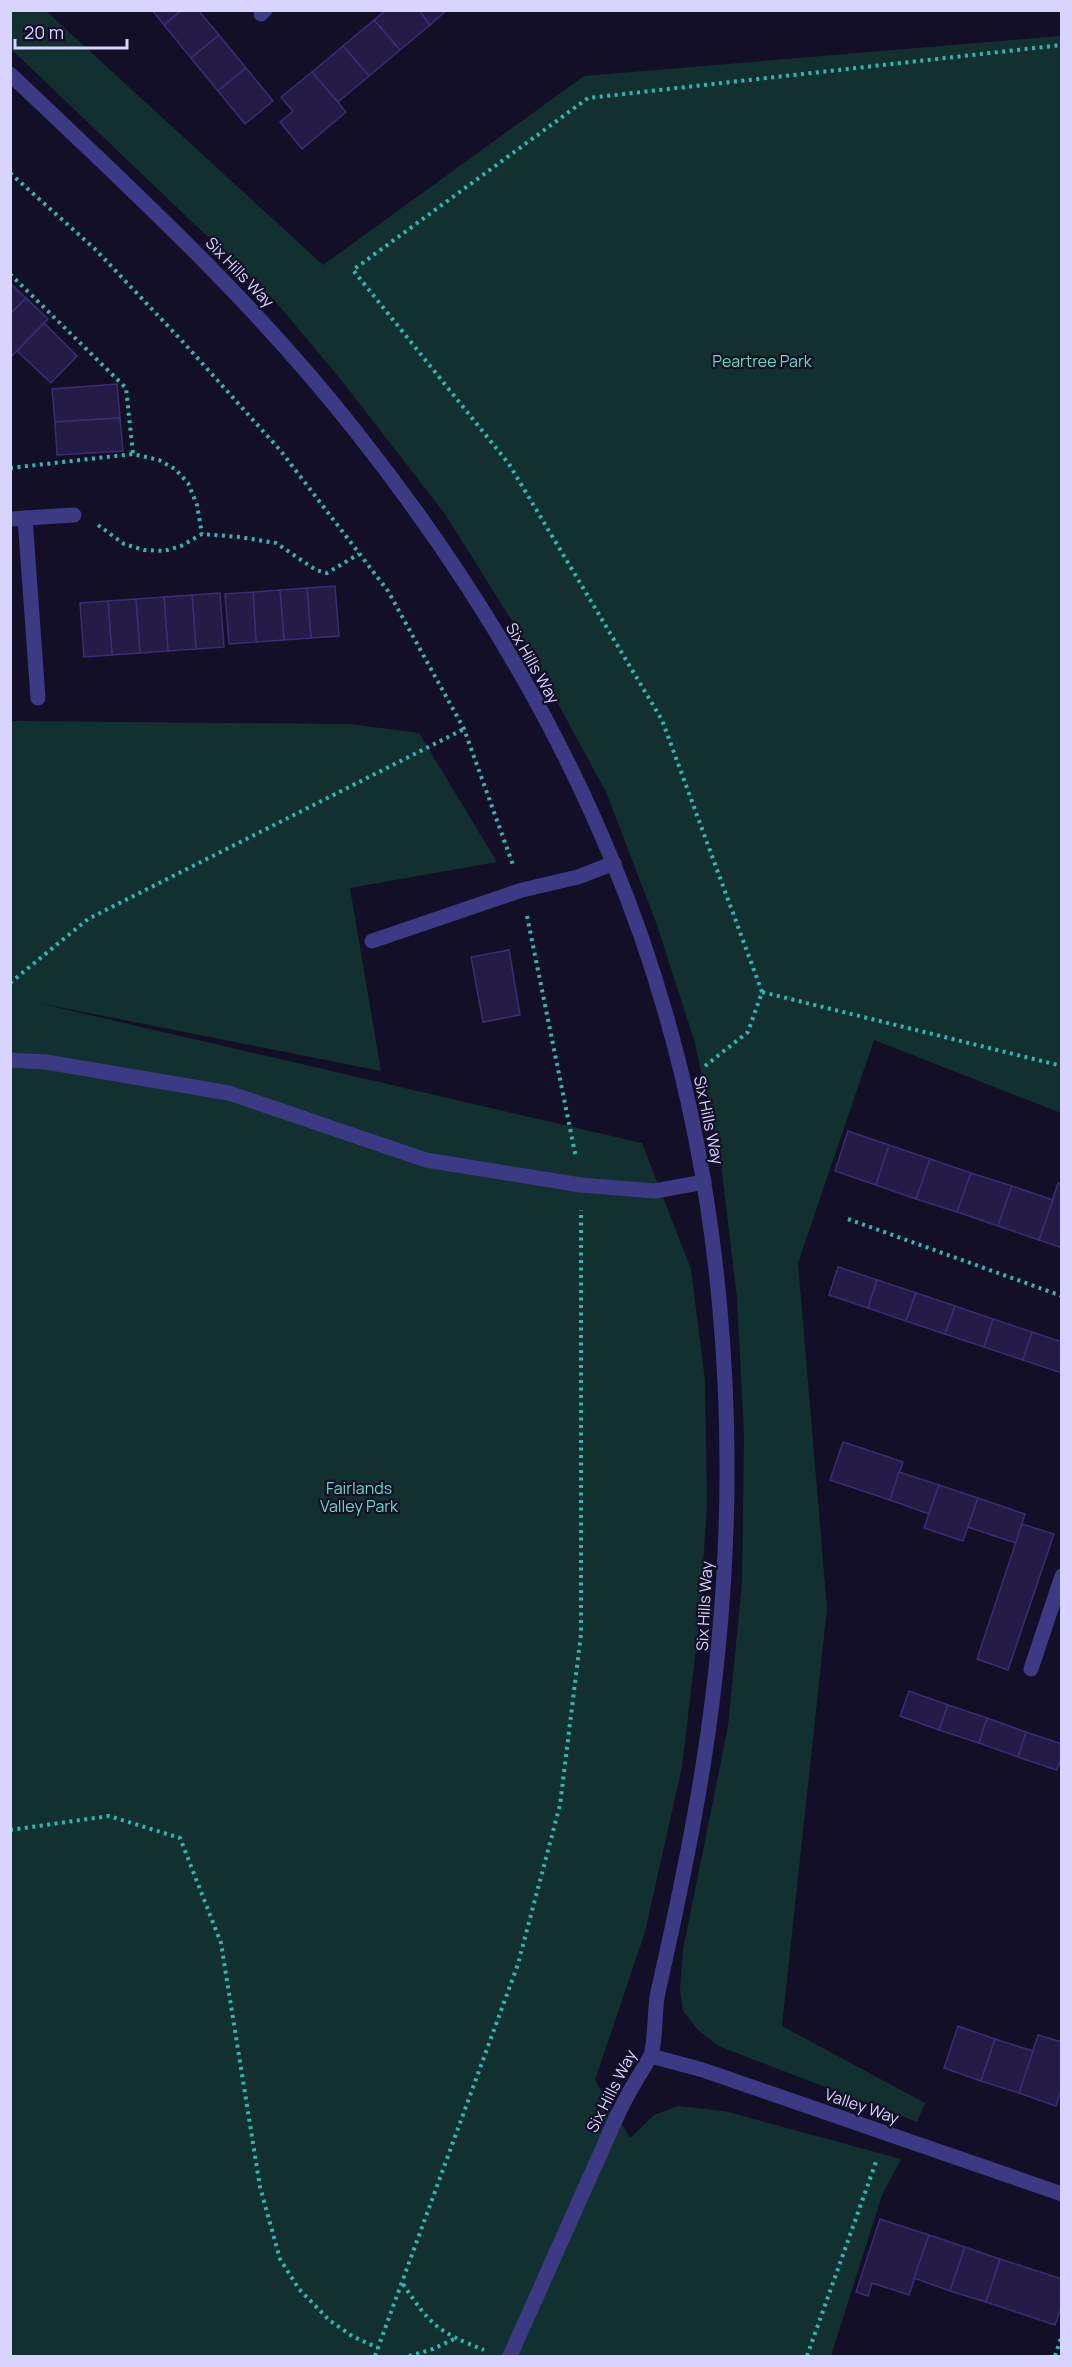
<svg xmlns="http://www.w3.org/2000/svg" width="1072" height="2367" viewBox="0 0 1072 2367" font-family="Manrope,sans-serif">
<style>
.green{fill:#12302f}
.building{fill:#241b47;stroke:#3b2d73;stroke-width:1.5}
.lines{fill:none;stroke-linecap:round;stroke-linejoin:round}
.path{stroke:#2fb8b0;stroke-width:4;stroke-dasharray:3 4.5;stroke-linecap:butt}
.minor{stroke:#3d3a85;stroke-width:15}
.labels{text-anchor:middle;stroke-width:4.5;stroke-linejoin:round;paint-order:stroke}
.street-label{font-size:16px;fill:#d9d4ff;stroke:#130f26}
.park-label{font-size:16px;fill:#5fe0c0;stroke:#130f26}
</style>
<rect width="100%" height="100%" fill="#130f26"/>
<g class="green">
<polygon points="10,11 46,11 323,265 584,76 1061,36 1061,1113 874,1040 798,1263 827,1609 782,2026 925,2103 917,2122 718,2046 698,2030 683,2011 680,1989 683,1950 728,1726 742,1583 744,1435 737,1298 720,1156 694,1040 657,925 606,792 519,632 445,514 342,381 275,301 11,49"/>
<polygon points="11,721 350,724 419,733 497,862 350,888 381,1071 38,1003 642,1143 691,1269 705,1380 707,1507 699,1623 682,1767 645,1932 595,2080 630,2138 654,2115 678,2106 724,2111 901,2159 882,2195 831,2356 11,2356"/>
</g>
<g class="building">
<polygon points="152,10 182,10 164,25"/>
<polygon points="182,10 198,10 219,35 191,58 164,25"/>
<polygon points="386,10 419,10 430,25 400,50 374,20"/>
<polygon points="419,10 447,10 430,25"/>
<polygon points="374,20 400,50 369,76 343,46"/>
<polygon points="219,35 246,68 218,91 191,58"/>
<polygon points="343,46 369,76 338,102 312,72"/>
<polygon points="246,68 273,101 245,124 218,91"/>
<polygon points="312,72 346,112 302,149 280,122 293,111 281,97"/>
<polygon points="10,283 26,298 10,314"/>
<polygon points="26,298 48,319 10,358 10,314"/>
<polygon points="44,323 77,356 51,383 17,351"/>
<polygon points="117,384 120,418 55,422 52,389"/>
<polygon points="120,418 123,451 57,455 55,422"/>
<polygon points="335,586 339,636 311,638 307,588"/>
<polygon points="307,588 311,638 284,640 280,590"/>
<polygon points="280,590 284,640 256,642 253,592"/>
<polygon points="253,592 256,642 229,644 225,594"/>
<polygon points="220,593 224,647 196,649 192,595"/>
<polygon points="192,595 196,649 168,651 164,597"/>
<polygon points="164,597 168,651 140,653 136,599"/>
<polygon points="136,599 140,653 112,655 108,601"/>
<polygon points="108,601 112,655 84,657 80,603"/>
<polygon points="509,950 520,1015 483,1022 471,957"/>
<polygon points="848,1131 889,1145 876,1185 835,1171"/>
<polygon points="889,1145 930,1159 916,1199 876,1185"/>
<polygon points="930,1159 971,1173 957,1212 916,1199"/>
<polygon points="971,1173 1012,1186 998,1226 957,1212"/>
<polygon points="1058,1183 1062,1184 1062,1248 1039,1240"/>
<polygon points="1012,1186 1053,1200 1039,1240 998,1226"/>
<polygon points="838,1267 877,1280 868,1308 829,1295"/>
<polygon points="877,1280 916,1293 906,1321 868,1308"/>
<polygon points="916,1293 955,1306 945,1334 906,1321"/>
<polygon points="955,1306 993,1319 984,1347 945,1334"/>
<polygon points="993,1319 1032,1332 1023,1360 984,1347"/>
<polygon points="1032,1332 1062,1342 1062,1373 1023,1360"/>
<polygon points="843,1442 903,1462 890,1500 830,1480"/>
<polygon points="899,1472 939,1485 929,1514 890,1500"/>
<polygon points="939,1485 978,1498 963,1541 924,1528"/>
<polygon points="978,1498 1025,1514 1016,1543 968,1527"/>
<polygon points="1022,1524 1054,1534 1008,1670 977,1659"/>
<polygon points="909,1691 948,1705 939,1730 900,1716"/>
<polygon points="948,1705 987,1718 979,1743 939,1730"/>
<polygon points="987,1718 1026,1732 1018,1757 979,1743"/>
<polygon points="1026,1732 1062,1744 1062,1756 1057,1770 1018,1757"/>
<polygon points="958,2026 995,2039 981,2081 944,2068"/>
<polygon points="1038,2035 1062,2042 1062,2088 1056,2106 1019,2093"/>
<polygon points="995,2039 1033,2051 1019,2093 981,2081"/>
<polygon points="880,2219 929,2235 909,2295 872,2283 868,2296 856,2292"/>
<polygon points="929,2235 965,2247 950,2291 914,2278"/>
<polygon points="965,2247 1000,2259 986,2302 950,2291"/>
<polygon points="1000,2259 1062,2279 1062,2305 1055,2325 986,2302"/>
</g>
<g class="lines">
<g class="path">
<polyline points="10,173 95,249 183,342 280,450 388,591 464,729 513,865"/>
<polyline points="10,274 126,388 133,454"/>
<polyline points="10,468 133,454 159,460 175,469 188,483 197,505 202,534"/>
<polyline points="98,525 124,544 144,550 164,551 181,546 202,534 240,537 276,543 316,570 327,573 359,554"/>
<polyline points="527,916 576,1158"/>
<polyline points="10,983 88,919 464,729"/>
<polyline points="762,992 662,720 509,464 353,270 588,98 1062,45"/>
<polyline points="705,1066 748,1032 762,992 1062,1066"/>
<polyline points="848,1219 1062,1296"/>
<polyline points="10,1830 109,1816 180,1838 221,1943 260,2187 280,2259 299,2289 329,2320 352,2336 378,2348"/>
<path d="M 403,2284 C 431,2326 437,2331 484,2350"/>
<polyline points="375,2356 518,1964 560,1805 581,1634 581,1210"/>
<polyline points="409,2356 433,2349 454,2339"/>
<polyline points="807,2356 877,2159"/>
<polyline points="1055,2356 1062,2335"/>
</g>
<g class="minor">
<polyline points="261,14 265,10"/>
<path d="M 10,74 C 131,189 254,301 357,433 C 460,563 549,707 612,860 C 730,1144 751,1465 703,1766 C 691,1842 675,1917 658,1992 C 654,2011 656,2038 651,2055 C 650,2057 639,2076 638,2077 C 629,2092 621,2107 614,2123 C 579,2201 544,2279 510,2356"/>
<polyline points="25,518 38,698"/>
<polyline points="10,519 74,515"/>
<polyline points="372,941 522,890 578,877 614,863"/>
<polyline points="10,1060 46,1062 229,1093 426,1160 581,1185 642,1190 655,1191 704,1182"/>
<polyline points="1031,1669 1062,1576"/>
<polyline points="651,2056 703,2070 1062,2194"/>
</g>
</g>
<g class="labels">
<g class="street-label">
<text transform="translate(240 272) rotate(46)" y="6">Six Hills Way</text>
<text transform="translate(533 663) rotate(60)" y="6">Six Hills Way</text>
<text transform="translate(709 1120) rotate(78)" y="6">Six Hills Way</text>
<text transform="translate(704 1606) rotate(-87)" y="6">Six Hills Way</text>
<text transform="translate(611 2091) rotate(-63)" y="6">Six Hills Way</text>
<text transform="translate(862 2106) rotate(19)" y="6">Valley Way</text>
</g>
<g class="park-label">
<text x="762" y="367">Peartree Park</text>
<text x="359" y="1494">Fairlands<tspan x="359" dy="18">Valley Park</tspan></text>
</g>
</g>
<rect width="1072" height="2367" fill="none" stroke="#d9d4ff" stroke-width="24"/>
<path d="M15 39v9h112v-9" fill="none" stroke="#d9d4ff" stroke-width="3"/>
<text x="24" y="39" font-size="18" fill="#d9d4ff" stroke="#130f26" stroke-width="4.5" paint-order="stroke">20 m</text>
</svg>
